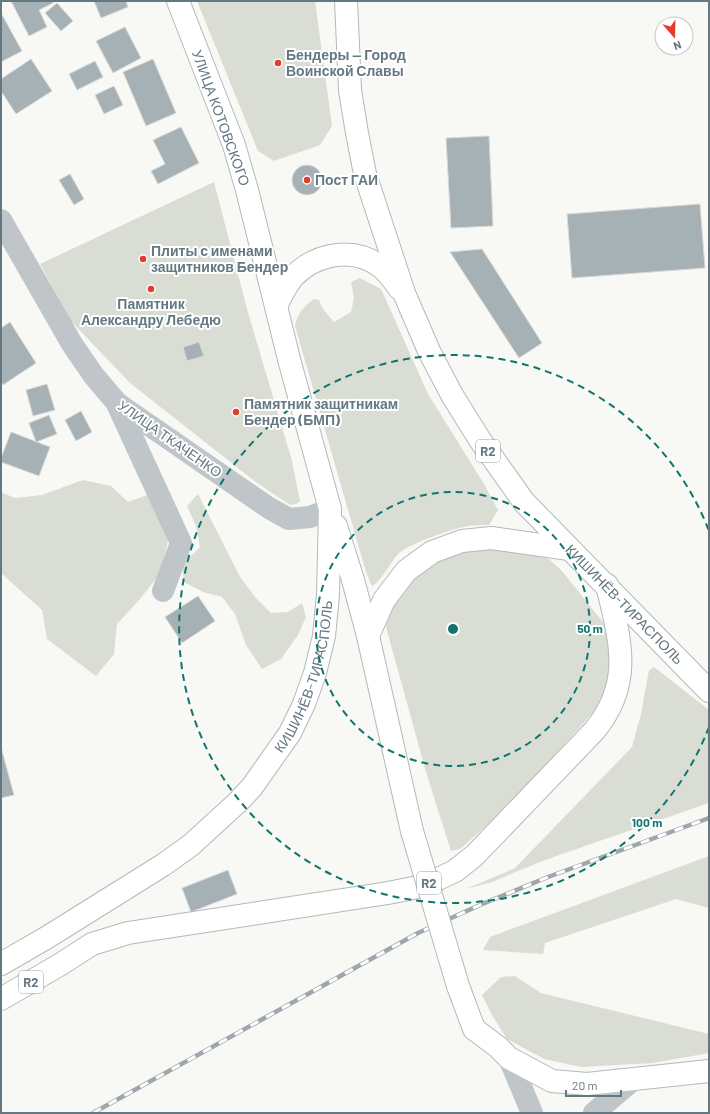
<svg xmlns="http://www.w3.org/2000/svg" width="710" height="1114" viewBox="0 0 710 1114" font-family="Barlow,sans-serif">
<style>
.green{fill:#d9ddd4}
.building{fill:#a6b1b5;stroke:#dad9d8}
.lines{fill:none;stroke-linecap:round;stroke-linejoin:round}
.major-casing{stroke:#b3b9bc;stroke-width:24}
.minor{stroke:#bfc5c8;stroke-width:22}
.major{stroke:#fff;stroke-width:22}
.rail-casing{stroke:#9ea8ac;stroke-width:4.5}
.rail{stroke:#fff;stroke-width:3;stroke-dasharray:9;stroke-linecap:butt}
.major-bridge-casing{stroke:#b3b9bc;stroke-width:24;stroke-linecap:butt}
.major-bridge{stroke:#fff;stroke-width:22}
.ring{fill:none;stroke:#0f766e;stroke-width:2;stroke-dasharray:7 5}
.poi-dot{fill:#e23c2b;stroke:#fff;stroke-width:1.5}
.labels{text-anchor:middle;stroke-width:4;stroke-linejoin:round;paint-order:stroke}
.shield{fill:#fff;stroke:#92a0a6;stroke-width:1}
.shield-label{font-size:13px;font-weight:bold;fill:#637880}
.poi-label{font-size:14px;font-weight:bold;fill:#637880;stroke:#fff;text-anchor:start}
.street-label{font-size:14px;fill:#637880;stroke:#fff}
.centre{fill:#0f766e;stroke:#fff;stroke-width:2}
.ring-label{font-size:12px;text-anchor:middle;font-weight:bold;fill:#0f766e;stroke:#fff;stroke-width:4;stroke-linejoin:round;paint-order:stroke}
</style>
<rect width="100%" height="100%" fill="#f8f8f5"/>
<g class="green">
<polygon points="197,1 315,1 332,126 320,145 274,161 258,151"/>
<polygon points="214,182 247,309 292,461 300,501 296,504 290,505 257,483 130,383 70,320 40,264"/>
<path d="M 360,278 L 381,289 L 428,394 L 484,484 L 498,510 L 489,525 C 482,525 474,525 468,526 C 452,529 411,543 399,553 C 391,561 381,582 372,586 L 366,572 L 295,326 C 298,313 303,307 314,299 L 319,300 L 323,309 L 334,322 L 351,312 L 354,298 L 351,282 Z"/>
<polygon points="83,480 111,486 128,502 155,492 165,515 168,541 160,574 139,600 117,624 114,654 96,676 47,639 42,610 1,573 1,492 15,498 42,495"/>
<polygon points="198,494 240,577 256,598 271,613 288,612 302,603 306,617 298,635 281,659 262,669 246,645 235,614 222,597 203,592 184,582 182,565 200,547 196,526 187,506"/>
<polygon points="476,546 509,549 549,559 562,571 606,626 612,664 607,697 508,807 460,849 451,851 426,772 386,627 388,615 395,597 428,561"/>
<polygon points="654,667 709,710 709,803 545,860 492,882 466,889 515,868 632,747 641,714 649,670"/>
<polygon points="709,856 709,908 676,899 545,943 543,954 483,950 490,937"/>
<polygon points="515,976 541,993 709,1034 709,1053 653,1063 581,1067 544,1059 507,1039 492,1015 482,995 501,977"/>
</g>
<g class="building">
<polygon points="11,1 53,1 53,3 39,10 47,27 29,36"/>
<polygon points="94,1 126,1 128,7 101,18"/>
<polygon points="57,3 73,21 61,31 45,13"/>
<polygon points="1,13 22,51 1,62"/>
<polygon points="125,27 141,58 113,73 96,41"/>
<polygon points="31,59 52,91 16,114 1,91 1,79"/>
<polygon points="153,59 176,113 146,126 123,72"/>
<polygon points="95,61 103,77 77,90 69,74"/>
<polygon points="114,86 123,105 104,114 95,95"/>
<polygon points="181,127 199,163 158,184 151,171 165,164 153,140"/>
<polygon points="489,136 493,226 451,228 446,138"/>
<circle cx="307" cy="180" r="15"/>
<polygon points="70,174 84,199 74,205 59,180"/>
<polygon points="700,204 705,268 572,278 567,214"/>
<polygon points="482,249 542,343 519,358 450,252"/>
<polygon points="10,322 36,363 3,385 1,381 1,328"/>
<polygon points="199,342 204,356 187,361 183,347"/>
<polygon points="47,384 55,410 33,416 26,390"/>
<polygon points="81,411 92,432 76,441 65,420"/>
<polygon points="49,415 57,434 36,442 29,423"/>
<polygon points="11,432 50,447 39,476 1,462 1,458"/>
<polygon points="198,596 215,621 182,643 165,617"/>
<polygon points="1,747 14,795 1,798"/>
<polygon points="228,870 237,894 191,912 182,888"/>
</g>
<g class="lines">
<defs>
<g id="major">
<path id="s1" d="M 346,1 L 350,90 L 357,133 L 365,174 L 404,293 L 429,351 L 452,395 L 480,440 L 524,502 L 709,691"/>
<path d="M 276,306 C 281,297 286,285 293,277 C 316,253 354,246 381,267 C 388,272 394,281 399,288"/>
<polyline points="336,526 353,580 368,636 412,831"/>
<polyline points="368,636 384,600 406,571 432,552 462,541 491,538 569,549"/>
<path id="s2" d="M 1,964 L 46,938 L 163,865 L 191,845 L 238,802 L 252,787 L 290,733 L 304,704 L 315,673 L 324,636 L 328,595 L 330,509 L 290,363 L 247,190 L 234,145 L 178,1"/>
<polyline points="458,986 474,1029 498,1047 509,1058 552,1081 587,1084 709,1071"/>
<path d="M 1,999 L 61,964 L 92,944 L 128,933 L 388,893 L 423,886 L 455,871 L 474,856 L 594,731 C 634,683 620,640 607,585"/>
</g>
</defs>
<use href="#major" class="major-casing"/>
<g class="minor">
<polyline points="1,220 72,344 94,376 117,403 269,508 289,519 310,517 330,509"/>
<polyline points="117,404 181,543 163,591"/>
<polyline points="509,1058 532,1113"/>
<polyline points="594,1113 634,1079"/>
</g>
<use href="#major" class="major"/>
<defs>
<polyline id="rail" points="93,1113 418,933 480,905 548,877 709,818"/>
</defs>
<use href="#rail" class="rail-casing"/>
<use href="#rail" class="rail"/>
<defs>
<polyline id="major-bridge" points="412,831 458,986"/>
</defs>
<use href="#major-bridge" class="major-bridge-casing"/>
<use href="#major-bridge" class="major-bridge"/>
</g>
<g class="ring">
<circle cx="453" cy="629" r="137"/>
<path d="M709 727A274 274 0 1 1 709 531"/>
</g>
<g class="poi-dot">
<circle cx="278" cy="63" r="4"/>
<circle cx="307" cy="180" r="4"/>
<circle cx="143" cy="259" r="4"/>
<circle cx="151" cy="289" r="4"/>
<circle cx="236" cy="412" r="4"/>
</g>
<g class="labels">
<g class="shield">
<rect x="476" y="440" width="24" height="22" rx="3"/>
<rect x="417" y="872" width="24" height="22" rx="3"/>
<rect x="19" y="971" width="24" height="22" rx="3"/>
</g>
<g class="shield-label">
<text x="488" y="456">R2</text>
<text x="429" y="888">R2</text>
<text x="31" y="987">R2</text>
</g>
<g class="poi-label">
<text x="286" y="60">Бендеры — Город<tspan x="286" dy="16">Воинской Славы</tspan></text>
<text x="315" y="185">Пост ГАИ</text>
<text x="151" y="256">Плиты с именами<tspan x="151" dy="16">защитников Бендер</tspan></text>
<text x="151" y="309" text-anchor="middle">Памятник<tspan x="151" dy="16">Александру Лебедю</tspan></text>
<text x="244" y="409">Памятник защитникам<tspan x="244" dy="16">Бендер (БМП)</tspan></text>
</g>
<g class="street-label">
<text transform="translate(221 118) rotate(70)" y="5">УЛИЦА КОТОВСКОГО</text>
<text transform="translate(170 439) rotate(35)" y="5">УЛИЦА ТКАЧЕНКО</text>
<text dy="5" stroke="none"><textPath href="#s1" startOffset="685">КИШИНЁВ-ТИРАСПОЛЬ</textPath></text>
<text dy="5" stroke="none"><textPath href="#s2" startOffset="433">КИШИНЁВ-ТИРАСПОЛЬ</textPath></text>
</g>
</g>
<circle cx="453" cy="629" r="6" class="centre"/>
<g class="ring-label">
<text x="590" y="633">50 m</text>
<text x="647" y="827">100 m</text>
</g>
<rect width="710" height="1114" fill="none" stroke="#637880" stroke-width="4"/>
<g transform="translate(674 36) rotate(160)"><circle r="19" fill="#ffffff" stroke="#c1c9cc"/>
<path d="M0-3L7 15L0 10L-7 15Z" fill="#e23c2b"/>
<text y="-6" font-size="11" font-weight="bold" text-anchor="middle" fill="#637880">N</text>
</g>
<path d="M566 1090v6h55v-6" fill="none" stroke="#637880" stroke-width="2"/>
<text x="572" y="1090" font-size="12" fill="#637880" stroke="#ffffff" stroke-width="3" paint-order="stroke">20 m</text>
</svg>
